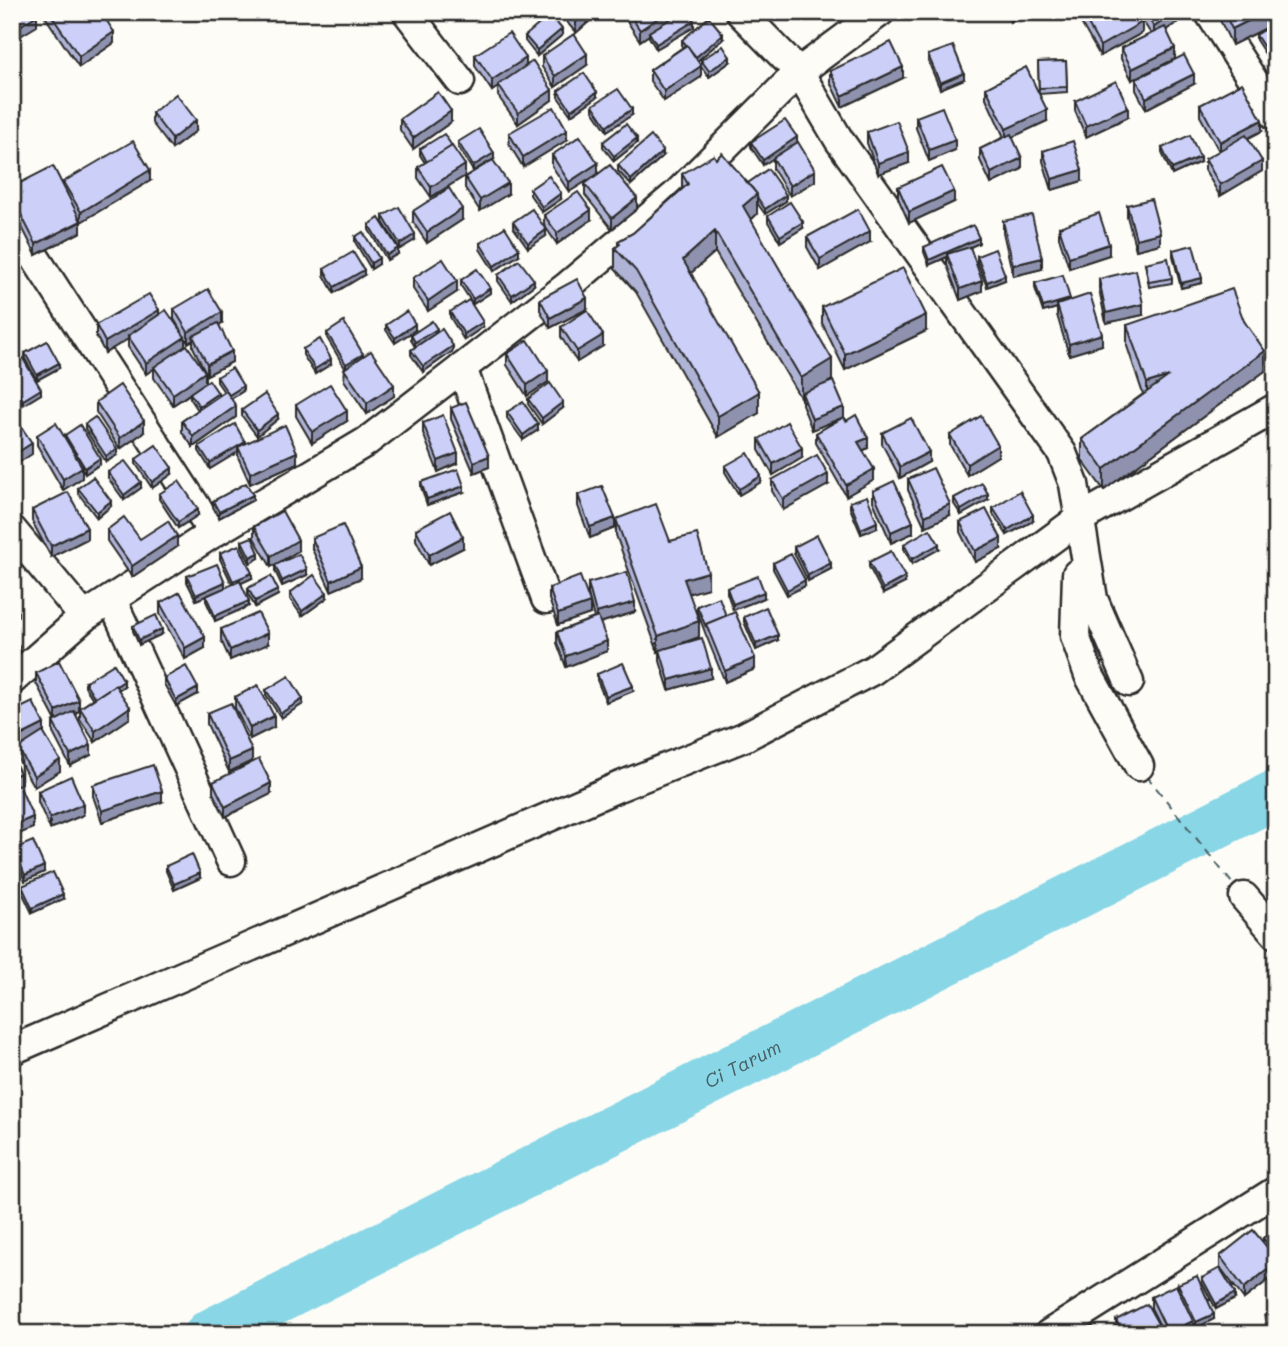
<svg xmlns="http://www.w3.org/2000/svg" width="1288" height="1346" viewBox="0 0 1288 1346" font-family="Mali,sans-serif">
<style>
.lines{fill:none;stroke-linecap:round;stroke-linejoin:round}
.river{stroke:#88d6e6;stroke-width:49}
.ferry{stroke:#475e63;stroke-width:2;stroke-dasharray:9 7;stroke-linecap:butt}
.street-casing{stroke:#2b2b2b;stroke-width:33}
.secondary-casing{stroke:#2b2b2b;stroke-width:44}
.street{stroke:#fdfcf7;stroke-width:28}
.secondary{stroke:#fdfcf7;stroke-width:38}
.wall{fill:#afb3d6;stroke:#2b2b2b;stroke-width:2}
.shaded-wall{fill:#8f92ae;stroke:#2b2b2b;stroke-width:2}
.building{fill:#ccd0f9;stroke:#2b2b2b;stroke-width:2}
.labels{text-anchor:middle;stroke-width:6;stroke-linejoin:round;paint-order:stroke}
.water-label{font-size:19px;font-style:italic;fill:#475e63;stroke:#fdfcf7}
</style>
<rect width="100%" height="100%" fill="#fdfcf7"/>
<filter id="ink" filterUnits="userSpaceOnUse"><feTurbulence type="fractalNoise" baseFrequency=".0143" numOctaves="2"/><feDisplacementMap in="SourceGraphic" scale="14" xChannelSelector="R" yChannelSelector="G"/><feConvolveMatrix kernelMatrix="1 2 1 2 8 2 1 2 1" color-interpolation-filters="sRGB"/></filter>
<g filter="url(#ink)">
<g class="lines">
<path class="river" id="s1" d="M 209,1334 L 1276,794"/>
<polyline class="ferry" points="1146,775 1236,888"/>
<defs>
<g id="street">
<polyline points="407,12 460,81"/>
<polyline points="740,12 799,72 839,140 1062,453 1074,484 1093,599 1129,682"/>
<polyline points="1209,12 1276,116"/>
<polyline points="12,222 213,533"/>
<polyline points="462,368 546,599"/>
<polyline points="12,530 84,617"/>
<polyline points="1077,574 1075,636 1089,675 1139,766"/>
<polyline points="112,600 231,861"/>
<polyline points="12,680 84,617 213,533 366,442 462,368 569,285 676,195 799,72 880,12"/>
<polyline points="1244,897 1276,934"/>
<polyline points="12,1050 618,787 744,737 873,670 1079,519 1276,408"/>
<polyline points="1247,1303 1252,1334"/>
<polyline points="1049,1334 1276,1191"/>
</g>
<polyline id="secondary" points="1190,1334 1276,1286"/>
</defs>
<use href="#street" class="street-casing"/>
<use href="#secondary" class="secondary-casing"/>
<use href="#street" class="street"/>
<use href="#secondary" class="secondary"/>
</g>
<g class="wall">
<polygon points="42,12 101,12 114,43 79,67"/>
<polygon points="561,12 600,12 576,33 561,15"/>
<polygon points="627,12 680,12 694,27 656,49 649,37 649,35 640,41 627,21"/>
<polygon points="1006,12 1036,12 1010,22"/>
<polygon points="1081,12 1142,33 1100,56 1081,23"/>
<polygon points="1139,12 1184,12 1184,18 1166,30 1132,80 1121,59 1121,48 1151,34 1139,15"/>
<polygon points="1216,12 1276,12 1267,57 1256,40 1256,35 1271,26 1232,45"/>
<polygon points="562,35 537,56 525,41 525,36"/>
<polygon points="723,39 697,61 701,77 664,101 650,81 650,70 683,47 682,45 682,40"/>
<polygon points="475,55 526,66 552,100 518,124 498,96 498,87 492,91 475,66"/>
<polygon points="928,55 964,79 940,89 928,61"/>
<polygon points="542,56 587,65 555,87 542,67"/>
<polygon points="701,60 730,62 709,77 701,66"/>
<polygon points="1066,61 1067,92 1039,94 1038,62"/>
<polygon points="830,71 903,78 842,107 830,82"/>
<polygon points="1136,79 1194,84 1146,109 1136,90"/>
<polygon points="986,88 1047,121 1012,137 1022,169 991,184 980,160 980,149 1004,137 986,98"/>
<polygon points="558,91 597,97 571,115 558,97"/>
<polygon points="1075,101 1128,117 1086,137 1075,111"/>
<polygon points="593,105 632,115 607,131 593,110"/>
<polygon points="1200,105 1262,131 1248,138 1262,171 1220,196 1205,170 1205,159 1219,151 1200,116"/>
<polygon points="152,113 196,131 172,149 152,123"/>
<polygon points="916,117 955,150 929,161 916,128"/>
<polygon points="400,119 451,122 413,149 400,130"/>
<polygon points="867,132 909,163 878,174 867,143"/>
<polygon points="509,133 567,140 523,167 509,144"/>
<polygon points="458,142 494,159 473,171 458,147"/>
<polygon points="603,142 637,143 614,161 603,147"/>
<polygon points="751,142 797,143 815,181 790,196 773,169 773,158 763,165 751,147"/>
<polygon points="1162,148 1200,162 1172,175 1162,153"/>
<polygon points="420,149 465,176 431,197 418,178 418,167 425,163 420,155"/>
<polygon points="1043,151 1082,181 1052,190 1043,161"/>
<polygon points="552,155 598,174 569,192 552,166"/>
<polygon points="663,156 631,185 618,171 618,165"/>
<polygon points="716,159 748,183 786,201 765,214 757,203 757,214 751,220 832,380 827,383 844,417 868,448 863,451 874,480 846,496 816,443 816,433 841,419 812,430 802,404 802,398 801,399 715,252 691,273 759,413 718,437 636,292 615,269 615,248 618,246 618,241 633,233 682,188 682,174"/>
<polygon points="465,177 508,194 480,211 465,188"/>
<polygon points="150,181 81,222 81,232 36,255 12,207 12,187 63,186 63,182"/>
<polygon points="585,184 637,209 612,229 585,195"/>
<polygon points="898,187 954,202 909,223 898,198"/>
<polygon points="530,189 561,199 542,212 530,195"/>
<polygon points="1127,205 1160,244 1136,250 1127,216"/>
<polygon points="413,211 462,220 427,243 413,222"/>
<polygon points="544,215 591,220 557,244 544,225"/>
<polygon points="383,216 415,240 400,249 383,222"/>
<polygon points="768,216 803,228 780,242 768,222"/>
<polygon points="1003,221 1042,269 1013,276 1003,232"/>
<polygon points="513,222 546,236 528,248 513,227"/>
<polygon points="369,225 398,254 387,260 369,230"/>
<polygon points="1059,227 1109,255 1069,268 1059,237"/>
<polygon points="355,237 379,264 371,269 355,242"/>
<polygon points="807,237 870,242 820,270 807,247"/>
<polygon points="480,243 519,255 494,271 480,249"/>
<polygon points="979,243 970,247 982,291 960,300 947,265 947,257 929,265 924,252 924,247"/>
<polygon points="1173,250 1202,283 1181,288 1173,256"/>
<polygon points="977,256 1005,280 987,287 977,262"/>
<polygon points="1145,263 1172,278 1172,283 1149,287"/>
<polygon points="324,269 364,275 334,293 324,275"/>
<polygon points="498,275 534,285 512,301 498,281"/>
<polygon points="413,278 457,292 428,311 413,289"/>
<polygon points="1099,279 1143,315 1106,323 1099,289"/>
<polygon points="461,280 490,293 473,304 461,286"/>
<polygon points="1035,283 1070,301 1102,345 1069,355 1057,315 1057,308 1043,312 1035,288"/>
<polygon points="540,299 587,309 550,328 540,310"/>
<polygon points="822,307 926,331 845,370 822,323"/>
<polygon points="174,309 222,323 219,325 232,362 207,375 193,347 193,340 188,343 185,338 185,346 205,382 218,397 224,392 217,382 217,377 243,391 231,399 236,417 193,447 182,432 182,421 198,410 190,398 190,394 173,405 154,378 154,368 146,374 128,347 128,339 105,353 96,336 96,325 159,315 183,334 174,319"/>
<polygon points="450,312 483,327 464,340 450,317"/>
<polygon points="1244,321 1265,371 1104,490 1082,460 1082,439 1143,394 1127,346 1127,325"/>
<polygon points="386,325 415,330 395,343 386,330"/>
<polygon points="561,327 603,346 577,362 561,337"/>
<polygon points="437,332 453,351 423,372 411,355 411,350 415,347 411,340 411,335"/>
<polygon points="327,333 363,356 394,396 367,414 344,380 345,368 327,338"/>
<polygon points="303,349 331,364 315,374 303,355"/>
<polygon points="25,353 59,368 37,380 25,359"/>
<polygon points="507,354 548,382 527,396 507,365"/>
<polygon points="12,362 41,394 23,405 12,387"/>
<polygon points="528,399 563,408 542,424 528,404"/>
<polygon points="96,402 144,432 120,449 96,412"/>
<polygon points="296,405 347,421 312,443 296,416"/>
<polygon points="451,408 489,467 474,473 451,419"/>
<polygon points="242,410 278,419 257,436 242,416"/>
<polygon points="507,412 538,430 523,440 507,418"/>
<polygon points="423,423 458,463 438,472 423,433"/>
<polygon points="85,424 117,455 106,462 85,429"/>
<polygon points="882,433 929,462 900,478 882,444"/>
<polygon points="37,435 65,437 65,435 100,464 85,474 82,469 82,478 63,490 37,445"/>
<polygon points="950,435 998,456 967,475 950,445"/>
<polygon points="759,439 802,458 773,475 759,450"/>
<polygon points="245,443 297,463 250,484 238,457 238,452 210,469 199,451 199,446"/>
<polygon points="136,459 172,474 152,488 136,464"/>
<polygon points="725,466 761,482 739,495 725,472"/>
<polygon points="108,472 141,488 124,500 108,478"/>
<polygon points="908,479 950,515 925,527 908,490"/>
<polygon points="772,480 828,485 783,510 772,491"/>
<polygon points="421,482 464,492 427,505 421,487"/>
<polygon points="78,488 111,506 97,518 78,493"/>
<polygon points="873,491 913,533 891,543 873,501"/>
<polygon points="159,494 198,515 178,528 159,499"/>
<polygon points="578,495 615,528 590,538 578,506"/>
<polygon points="954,498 988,500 961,515 954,504"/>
<polygon points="253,500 219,518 213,507 213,501"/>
<polygon points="850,502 877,528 861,534 850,508"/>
<polygon points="993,508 1033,521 1007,535 993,514"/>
<polygon points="32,510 87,539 51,557 32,521"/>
<polygon points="616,519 670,541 708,588 689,593 699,637 672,647 711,678 669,690 660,661 660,651 658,652 616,535"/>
<polygon points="960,522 1001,549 975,562 960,532"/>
<polygon points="254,527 298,551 271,567 254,538"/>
<polygon points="416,529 463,548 429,565 416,540"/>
<polygon points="107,530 140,539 177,547 132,577 107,541"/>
<polygon points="312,538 361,578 331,591 312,549"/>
<polygon points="242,541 259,558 250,563 242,546"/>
<polygon points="904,544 939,549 912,564 904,549"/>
<polygon points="794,547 831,569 808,581 794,553"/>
<polygon points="220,553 252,578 241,583 249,606 215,621 206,601 206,596 196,600 187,582 187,576 225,588 232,584 220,559"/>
<polygon points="869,562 905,583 883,594 869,567"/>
<polygon points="773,563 805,586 787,595 773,569"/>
<polygon points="275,565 307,575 282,586 275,571"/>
<polygon points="588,583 635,612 600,623 607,651 566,667 557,643 557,632 594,618 588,594"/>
<polygon points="248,588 278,595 255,607 248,594"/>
<polygon points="549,588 590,614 558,625 549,599"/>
<polygon points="727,588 764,598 733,610 727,593"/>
<polygon points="290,593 327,598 302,616 290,599"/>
<polygon points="160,603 205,648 185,659 160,614"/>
<polygon points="697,606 726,616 755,669 725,682 706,635 697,611"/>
<polygon points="744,617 778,640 756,650 744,622"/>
<polygon points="133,626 162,634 139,645 133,631"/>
<polygon points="221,629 268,644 230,660 221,640"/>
<polygon points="36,673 79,711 75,712 91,755 70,766 53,733 53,722 56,721 36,683"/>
<polygon points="597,674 633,691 606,702 597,680"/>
<polygon points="164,678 198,694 176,706 164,684"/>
<polygon points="85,682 124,686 118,690 130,718 95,742 80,719 80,708 93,699 85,687"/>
<polygon points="266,690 303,704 281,718 266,695"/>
<polygon points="235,697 274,727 250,739 235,708"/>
<polygon points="12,712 44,734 60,771 34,787 18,759 18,748 12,751"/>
<polygon points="207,713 252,761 229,772 207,724"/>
<polygon points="213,782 271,794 225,817 213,793"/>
<polygon points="93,785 162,802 102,822 93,796"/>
<polygon points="38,791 83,815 50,829 38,802"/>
<polygon points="14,849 44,872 25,881 14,855"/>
<polygon points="166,866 200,878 174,890 166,871"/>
<polygon points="22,886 63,899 32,913 22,892"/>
<polygon points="1276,1229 1276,1274 1244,1299 1220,1267 1220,1256 1263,1242 1263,1238"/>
<polygon points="1202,1278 1235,1299 1216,1309 1202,1283"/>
<polygon points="1178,1284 1214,1319 1196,1328 1193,1322 1193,1331 1188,1334 1164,1334 1151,1308 1151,1297 1178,1289"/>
<polygon points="1116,1320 1162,1334 1118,1334 1116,1331"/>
</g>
<g class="shaded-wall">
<polygon points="587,12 600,12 576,33 576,22"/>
<polygon points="667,12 680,12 680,14 649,32 649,35 640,41 640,30"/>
<polygon points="1010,12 1036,12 1010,22"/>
<polygon points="1176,12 1184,12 1184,18 1154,38 1154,27"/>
<polygon points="1266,12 1276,12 1276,23 1232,45 1232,29"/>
<polygon points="37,15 37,26 12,41 12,31"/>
<polygon points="694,21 694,27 656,49 656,44"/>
<polygon points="1142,22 1142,33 1100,56 1100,46"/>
<polygon points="562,29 562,35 537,56 537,50"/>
<polygon points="114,32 114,43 79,67 79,56"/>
<polygon points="723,34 723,39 696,62 696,57"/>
<polygon points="1276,46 1276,52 1267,57 1267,52"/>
<polygon points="1175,48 1175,59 1132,80 1132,69"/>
<polygon points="587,54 587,65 555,87 555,76"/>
<polygon points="730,57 730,62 709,77 709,71"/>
<polygon points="526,58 526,69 492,91 492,80"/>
<polygon points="701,66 701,77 664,101 664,91"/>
<polygon points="903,67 903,78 842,107 842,96"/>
<polygon points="964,73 964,79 940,89 940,83"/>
<polygon points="1194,74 1194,84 1146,109 1146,98"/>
<polygon points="552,90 552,100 518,124 518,113"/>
<polygon points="597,92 597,97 571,115 571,110"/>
<polygon points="1128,107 1128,117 1086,137 1086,126"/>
<polygon points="632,109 632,115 607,131 607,126"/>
<polygon points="1047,110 1047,121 1006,140 1006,129"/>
<polygon points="451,111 451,122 413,149 413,138"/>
<polygon points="196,120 196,131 172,149 172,139"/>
<polygon points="1262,120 1262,131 1220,153 1220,142"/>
<polygon points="567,130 567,140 523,167 523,157"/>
<polygon points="797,137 797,143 763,165 763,160"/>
<polygon points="637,138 637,143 614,161 614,156"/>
<polygon points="955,140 955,150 929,161 929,150"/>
<polygon points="663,151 663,156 631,185 631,180"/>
<polygon points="909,152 909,163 878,174 878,163"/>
<polygon points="494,153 494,159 473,171 473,166"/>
<polygon points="1200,157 1200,162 1172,175 1172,169"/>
<polygon points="1022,158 1022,169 991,184 991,173"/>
<polygon points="1262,161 1262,171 1220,196 1220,185"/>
<polygon points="598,163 598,174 569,192 569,182"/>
<polygon points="465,165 465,176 431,197 431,187"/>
<polygon points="150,170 150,181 81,222 81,232 36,255 36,244 81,222 81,212"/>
<polygon points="815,170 815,181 790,196 790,186"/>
<polygon points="1082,170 1082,181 1052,190 1052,179"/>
<polygon points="508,183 508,194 480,211 480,200"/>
<polygon points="954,191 954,202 909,223 909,212"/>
<polygon points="561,193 561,199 542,212 542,207"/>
<polygon points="757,194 757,214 743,227 743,206"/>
<polygon points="786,195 786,201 765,214 765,209"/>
<polygon points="637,198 637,209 612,229 612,218"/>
<polygon points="462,209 462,220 427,243 427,232"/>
<polygon points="591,210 591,220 557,244 557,233"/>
<polygon points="803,222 803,228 780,242 780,236"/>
<polygon points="546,230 546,236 528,248 528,243"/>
<polygon points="715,231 715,252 683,280 683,260"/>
<polygon points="870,231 870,242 820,270 820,259"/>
<polygon points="1160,233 1160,244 1136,250 1136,239"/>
<polygon points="415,234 415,240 400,249 400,244"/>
<polygon points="979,238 979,243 948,257 947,254 947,257 929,265 929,260"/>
<polygon points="1109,244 1109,255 1069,268 1069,257"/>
<polygon points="398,248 398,254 387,260 387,255"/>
<polygon points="519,249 519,255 494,271 494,266"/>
<polygon points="379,258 379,264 371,269 371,263"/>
<polygon points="1042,258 1042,269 1013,276 1013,265"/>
<polygon points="364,270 364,275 334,293 334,287"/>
<polygon points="1005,275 1005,280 987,287 987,282"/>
<polygon points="1202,278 1202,283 1181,288 1181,283"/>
<polygon points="534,280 534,285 512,301 512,295"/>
<polygon points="457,281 457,292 428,311 428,301"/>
<polygon points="982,281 982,291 960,300 960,289"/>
<polygon points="490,288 490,293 473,304 473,299"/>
<polygon points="587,298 587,309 550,328 550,318"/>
<polygon points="1070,299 1070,305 1057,305 1057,308 1043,312 1043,307"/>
<polygon points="1143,304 1143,315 1106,323 1106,313"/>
<polygon points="159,310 159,321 128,336 128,339 105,353 105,342"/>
<polygon points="222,312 222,323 194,339 193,336 193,340 188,343 188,332"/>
<polygon points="926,315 926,331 845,370 845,354"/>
<polygon points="483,322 483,327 464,340 464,334"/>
<polygon points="415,324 415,330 395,343 395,338"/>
<polygon points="437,329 437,334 415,347 415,342"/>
<polygon points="1102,334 1102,345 1069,355 1069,344"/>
<polygon points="603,335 603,346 577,362 577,351"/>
<polygon points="185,337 185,348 146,374 146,363"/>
<polygon points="453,346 453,351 423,372 423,366"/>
<polygon points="232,351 232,362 207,375 207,364"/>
<polygon points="1265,351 1265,371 1104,490 1104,469"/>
<polygon points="363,354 363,359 346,370 346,364"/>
<polygon points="331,359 331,364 315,374 315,369"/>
<polygon points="832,359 832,380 803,397 802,393 802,398 801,399 801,378"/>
<polygon points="59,363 59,368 37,380 37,375"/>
<polygon points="548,371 548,382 527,396 527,385"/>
<polygon points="205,372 205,383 173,405 173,394"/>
<polygon points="1169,376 1147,404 1147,383"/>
<polygon points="394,385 394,396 367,414 367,403"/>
<polygon points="243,386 243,391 229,400 229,395"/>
<polygon points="41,389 41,394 23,405 23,400"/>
<polygon points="759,392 759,413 718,437 718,416"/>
<polygon points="218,393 218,398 199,411 199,406"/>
<polygon points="563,402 563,408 542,424 542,418"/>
<polygon points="236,406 236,417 193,447 193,436"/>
<polygon points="844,407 844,417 812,430 812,419"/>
<polygon points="347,411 347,421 312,443 312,432"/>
<polygon points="278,414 278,419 257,436 257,430"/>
<polygon points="144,421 144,432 120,449 120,438"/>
<polygon points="538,424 538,430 523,440 523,435"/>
<polygon points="868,438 868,448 858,453 858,442"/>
<polygon points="245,442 245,447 238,447 238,452 210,469 210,463"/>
<polygon points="32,443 32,454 12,467 12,456"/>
<polygon points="998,445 998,456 967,475 967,464"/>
<polygon points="802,448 802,458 773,475 773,464"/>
<polygon points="117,449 117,455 106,462 106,456"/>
<polygon points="297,452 297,463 250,484 250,473"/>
<polygon points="929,452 929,462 900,478 900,467"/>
<polygon points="458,453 458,463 438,472 438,461"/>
<polygon points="489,456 489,467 474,473 474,462"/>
<polygon points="100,458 100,464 85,474 85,468"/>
<polygon points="82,467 82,478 63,490 63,479"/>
<polygon points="172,468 172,474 152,488 152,482"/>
<polygon points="874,469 874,480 846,496 846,485"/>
<polygon points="828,474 828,485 783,510 783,499"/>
<polygon points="761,476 761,482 739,495 739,489"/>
<polygon points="141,482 141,488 124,500 124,495"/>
<polygon points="464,486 464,492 427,505 427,499"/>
<polygon points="988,494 988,500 961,515 961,510"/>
<polygon points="253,495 253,500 219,518 219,512"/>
<polygon points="111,501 111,506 97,518 97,512"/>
<polygon points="950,504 950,515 925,527 925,516"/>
<polygon points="198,509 198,515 178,528 178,522"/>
<polygon points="1033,515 1033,521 1007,535 1007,530"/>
<polygon points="615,518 615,528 590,538 590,527"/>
<polygon points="877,522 877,528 861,534 861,529"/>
<polygon points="913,522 913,533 891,543 891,532"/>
<polygon points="87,528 87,539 51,557 51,546"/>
<polygon points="177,536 177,547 132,577 132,566"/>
<polygon points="463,537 463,548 429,565 429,555"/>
<polygon points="1001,538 1001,549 975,562 975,551"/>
<polygon points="298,540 298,551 271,567 271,556"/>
<polygon points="939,544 939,549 912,564 912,559"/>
<polygon points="259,553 259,558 250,563 250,557"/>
<polygon points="831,563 831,569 808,581 808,575"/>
<polygon points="361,567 361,578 331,591 331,581"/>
<polygon points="307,569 307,575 282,586 282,581"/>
<polygon points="708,572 708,588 684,595 684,579"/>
<polygon points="252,573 252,578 233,587 233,581"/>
<polygon points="905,577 905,583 883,594 883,589"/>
<polygon points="805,580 805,586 787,595 787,590"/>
<polygon points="225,582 225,588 196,600 196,595"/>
<polygon points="278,590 278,595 255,607 255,601"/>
<polygon points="764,592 764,598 733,610 733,604"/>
<polygon points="327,593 327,598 302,616 302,611"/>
<polygon points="249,601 249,606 215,621 215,616"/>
<polygon points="635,602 635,612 596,624 596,613"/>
<polygon points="590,603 590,614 558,625 558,614"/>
<polygon points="18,611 18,616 12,619 12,614"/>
<polygon points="699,621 699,637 658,652 658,636"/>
<polygon points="162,629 162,634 139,645 139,640"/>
<polygon points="268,633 268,644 230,660 230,650"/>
<polygon points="778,635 778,640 756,650 756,644"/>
<polygon points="205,637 205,648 185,659 185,648"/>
<polygon points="607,641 607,651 566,667 566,656"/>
<polygon points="19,647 19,653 12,656 12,651"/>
<polygon points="755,658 755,669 725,682 725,671"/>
<polygon points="711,668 711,678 669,690 669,680"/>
<polygon points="124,681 124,686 96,704 96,699"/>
<polygon points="633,686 633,691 606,702 606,696"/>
<polygon points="198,688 198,694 176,706 176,700"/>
<polygon points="303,699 303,704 281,718 281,713"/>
<polygon points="79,700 79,711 56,722 56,711"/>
<polygon points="130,707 130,718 95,742 95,731"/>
<polygon points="274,716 274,727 250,739 250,728"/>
<polygon points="44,724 44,735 12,751 12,740"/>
<polygon points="91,745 91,755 70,766 70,755"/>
<polygon points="252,751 252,761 229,772 229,761"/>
<polygon points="60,760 60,771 34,787 34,776"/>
<polygon points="20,773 20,784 12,788 12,777"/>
<polygon points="271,783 271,794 225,817 225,807"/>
<polygon points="162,791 162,802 102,822 102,811"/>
<polygon points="83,804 83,815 50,829 50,818"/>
<polygon points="33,817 33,828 12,837 12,826"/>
<polygon points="44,866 44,872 25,881 25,875"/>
<polygon points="200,873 200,878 174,890 174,884"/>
<polygon points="63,894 63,899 32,913 32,908"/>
<polygon points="19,953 19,964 12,966 12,955"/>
<polygon points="1276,1263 1276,1274 1244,1299 1244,1288"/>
<polygon points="1235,1293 1235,1299 1216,1309 1216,1304"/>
<polygon points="1214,1314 1214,1319 1196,1328 1196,1322"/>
<polygon points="1193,1321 1193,1331 1188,1334 1168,1334 1168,1333"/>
</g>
<g class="building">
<polygon points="12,12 35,12 37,15 12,31"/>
<polygon points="49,12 101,12 114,32 79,56"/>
<polygon points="568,12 587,12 576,22"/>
<polygon points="628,12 667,12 640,30"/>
<polygon points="682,12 689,12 694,21 656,44 649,32"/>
<polygon points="1081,12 1137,12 1142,22 1100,46"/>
<polygon points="1144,12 1176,12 1154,27"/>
<polygon points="1224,12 1266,12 1232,29"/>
<polygon points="550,15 562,29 537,50 525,36"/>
<polygon points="709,17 723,34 696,57 682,40"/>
<polygon points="1276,23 1276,46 1267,52 1256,35"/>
<polygon points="1165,27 1175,48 1132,69 1121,48"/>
<polygon points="509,33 526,58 492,80 475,55"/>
<polygon points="574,34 587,54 555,76 542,56"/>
<polygon points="891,42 903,67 842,96 830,71"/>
<polygon points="687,45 701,66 664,91 650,70"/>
<polygon points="723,46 730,57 709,71 701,60"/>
<polygon points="953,46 964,73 940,83 928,55"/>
<polygon points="1184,55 1194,74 1146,98 1136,79"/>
<polygon points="533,61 552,90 518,113 498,85"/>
<polygon points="1066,61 1067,87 1039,88 1038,62"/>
<polygon points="1026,67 1047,110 1006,129 986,88"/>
<polygon points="584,73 597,92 571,110 558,91"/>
<polygon points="1116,81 1128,107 1086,126 1075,101"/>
<polygon points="1242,83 1262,120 1220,142 1200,105"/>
<polygon points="618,89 632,109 607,126 593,105"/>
<polygon points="438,92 451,111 413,138 400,119"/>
<polygon points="176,94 196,120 172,139 152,113"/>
<polygon points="554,107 567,130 523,157 509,133"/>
<polygon points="942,107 955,140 929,150 916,117"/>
<polygon points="785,120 797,137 763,160 751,142"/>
<polygon points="897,121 909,152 878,163 867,132"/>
<polygon points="626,124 637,138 614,156 603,142"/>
<polygon points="479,129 494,153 473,166 458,142"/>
<polygon points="444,134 452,146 427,162 420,149"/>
<polygon points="1011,134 1022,158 991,173 980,149"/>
<polygon points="1190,135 1200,157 1172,169 1162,148"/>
<polygon points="1246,135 1262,161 1220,185 1205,159"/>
<polygon points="580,136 598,163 569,182 552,155"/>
<polygon points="651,136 663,151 631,180 618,165"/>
<polygon points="133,141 150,170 81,212 63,182"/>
<polygon points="1073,141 1082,170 1052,179 1043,151"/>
<polygon points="798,142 815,170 790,186 773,158"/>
<polygon points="452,146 465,165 431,187 418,167"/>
<polygon points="722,153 757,194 743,206 832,359 801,378 715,231 683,260 759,392 718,416 636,271 615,248 620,244 618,241 633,233 688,184 682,174 714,155 716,159"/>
<polygon points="493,160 508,183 480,200 465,177"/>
<polygon points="610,165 637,198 612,218 585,184"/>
<polygon points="53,166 81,221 36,244 12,197 12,187"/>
<polygon points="942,167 954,191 909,212 898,187"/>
<polygon points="768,169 786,195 765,209 757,197 757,194 748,183"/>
<polygon points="549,176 561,193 542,207 530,189"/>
<polygon points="449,188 462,209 427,232 413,211"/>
<polygon points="578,192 591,210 557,233 544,215"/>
<polygon points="1151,199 1160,233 1136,239 1127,205"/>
<polygon points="790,202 803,222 780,236 768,216"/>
<polygon points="399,207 415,234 400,244 383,216"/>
<polygon points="532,209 546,230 528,243 513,222"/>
<polygon points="858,209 870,231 820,259 807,237"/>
<polygon points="1099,213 1109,244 1069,257 1059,227"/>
<polygon points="1032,215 1042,258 1013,265 1003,221"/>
<polygon points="379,218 398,248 387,255 369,225"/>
<polygon points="973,225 979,238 929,260 924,247"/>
<polygon points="505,227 519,249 494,266 480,243"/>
<polygon points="363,232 379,258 371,263 355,237"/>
<polygon points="1193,245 1202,278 1181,283 1173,250"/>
<polygon points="970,247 982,281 960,289 947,254"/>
<polygon points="995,249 1005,275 987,282 977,256"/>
<polygon points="353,252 364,270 334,287 324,269"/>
<polygon points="1168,258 1172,278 1149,282 1145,263"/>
<polygon points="443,259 457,281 428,301 413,278"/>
<polygon points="519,260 534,280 512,295 498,275"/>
<polygon points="903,268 926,315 845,354 822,307"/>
<polygon points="477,269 490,288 473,299 461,280"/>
<polygon points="1136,270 1143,304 1106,313 1099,279"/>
<polygon points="1063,275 1070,299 1043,307 1035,283"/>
<polygon points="577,279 587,298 550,318 540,299"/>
<polygon points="208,289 222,312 188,332 174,309"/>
<polygon points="1232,289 1244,321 1265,351 1104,469 1082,439 1169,376 1147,383 1127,325"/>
<polygon points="149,294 159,310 105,342 96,325"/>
<polygon points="1090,294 1102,334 1069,344 1057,305"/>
<polygon points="469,300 483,322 464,334 450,312"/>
<polygon points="166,310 185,337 146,363 128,336"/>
<polygon points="587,310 603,335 577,351 561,327"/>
<polygon points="407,311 415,324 395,338 386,325"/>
<polygon points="432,321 437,329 415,342 411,335"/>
<polygon points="344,322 363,354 346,364 327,333"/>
<polygon points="218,323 232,351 207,364 193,336"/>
<polygon points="442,329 453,346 423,366 411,350"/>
<polygon points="320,339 331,359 315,369 303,349"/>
<polygon points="528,340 548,371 527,385 507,354"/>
<polygon points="47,341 59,363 37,375 25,353"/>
<polygon points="187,345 205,372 173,394 154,367"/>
<polygon points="371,351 394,385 367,403 344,369"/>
<polygon points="22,357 41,389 23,400 12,382 12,362"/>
<polygon points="232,368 243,386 229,395 217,377"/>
<polygon points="209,380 218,393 199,406 190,393"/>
<polygon points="833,381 844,407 812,419 802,393"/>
<polygon points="550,383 563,402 542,418 528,399"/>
<polygon points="330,384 347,411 312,432 296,405"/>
<polygon points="120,385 144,421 120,438 96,402"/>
<polygon points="226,391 236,406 193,436 182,421"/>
<polygon points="265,394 278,414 257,430 242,410"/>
<polygon points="466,402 489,456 474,462 451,408"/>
<polygon points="523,402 538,424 523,435 507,412"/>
<polygon points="443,415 458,453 438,461 423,423"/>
<polygon points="856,415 868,438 858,442 874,469 846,485 816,433 844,417 846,421"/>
<polygon points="981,416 998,445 967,464 950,435"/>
<polygon points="95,417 117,449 106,456 85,424"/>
<polygon points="911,418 929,452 900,467 882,433"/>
<polygon points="16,419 32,443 12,456 12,422"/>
<polygon points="787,422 802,448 773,464 759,439"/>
<polygon points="56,423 82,467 63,479 37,435"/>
<polygon points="235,424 245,442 210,463 199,446"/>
<polygon points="80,425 100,458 85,468 65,435"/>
<polygon points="285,425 297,452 250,473 238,447"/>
<polygon points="156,445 172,468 152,482 136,459"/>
<polygon points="748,453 761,476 739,489 725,466"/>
<polygon points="817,455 828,474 783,499 772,480"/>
<polygon points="125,461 141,482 124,495 108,472"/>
<polygon points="933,468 950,504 925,516 908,479"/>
<polygon points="458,469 464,486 427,499 421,482"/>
<polygon points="93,477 111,501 97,512 78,488"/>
<polygon points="179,481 198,509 178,522 159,494"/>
<polygon points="894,481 913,522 891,532 873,491"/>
<polygon points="246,483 253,495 219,512 213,501"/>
<polygon points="982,483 988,494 961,510 954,498"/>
<polygon points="602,486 615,518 590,527 578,495"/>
<polygon points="1020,491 1033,515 1007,530 993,508"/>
<polygon points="68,492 87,528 51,546 32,510"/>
<polygon points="867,496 877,522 861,529 850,502"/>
<polygon points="656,504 670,541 697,534 708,572 684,579 699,621 658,636 616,519"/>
<polygon points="986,509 1001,538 975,551 960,522"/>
<polygon points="282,511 298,540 271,556 254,527"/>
<polygon points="450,511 463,537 429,555 416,529"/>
<polygon points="124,517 140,539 168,521 177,536 132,566 107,530"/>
<polygon points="343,525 361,567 331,581 312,538"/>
<polygon points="930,529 939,544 912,559 904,544"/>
<polygon points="817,535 831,563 808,575 794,547"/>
<polygon points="252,537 259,553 250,557 242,541"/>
<polygon points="239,545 252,573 233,581 220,553"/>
<polygon points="891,551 905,577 883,589 869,562"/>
<polygon points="299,554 307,569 282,581 275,565"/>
<polygon points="791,554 805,580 787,590 773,563"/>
<polygon points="217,564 225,582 196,595 187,576"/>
<polygon points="627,572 635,602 596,613 588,583"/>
<polygon points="314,575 327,593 302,611 290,593"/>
<polygon points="271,576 278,590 255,601 248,588"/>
<polygon points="580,576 590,603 558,614 549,588"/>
<polygon points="758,576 764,592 733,604 727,588"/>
<polygon points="240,581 249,601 215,616 206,596"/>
<polygon points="180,592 205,637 185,648 160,603"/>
<polygon points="719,597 726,616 706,624 706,627 697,606"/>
<polygon points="12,599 18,611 12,614"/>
<polygon points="766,607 778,635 756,644 744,617"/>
<polygon points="735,612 755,658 725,671 706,624"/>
<polygon points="258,613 268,633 230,650 221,629"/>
<polygon points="156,615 162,629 139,640 133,626"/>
<polygon points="598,617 607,641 566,656 557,632"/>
<polygon points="12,633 19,647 12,651"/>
<polygon points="702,638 711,668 669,680 660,650"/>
<polygon points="59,661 79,700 56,711 36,673"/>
<polygon points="623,663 633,686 606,696 597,674"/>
<polygon points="114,664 124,681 116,686 115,685 95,698 85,682"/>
<polygon points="186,666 198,688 176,700 164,678"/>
<polygon points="289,676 303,699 281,713 266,690"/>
<polygon points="115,685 130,707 95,731 80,708"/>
<polygon points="258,685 274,716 250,728 235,697"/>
<polygon points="33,702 44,724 12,740 12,712"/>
<polygon points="231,703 252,751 229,761 207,713"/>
<polygon points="74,711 91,745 70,755 53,722"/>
<polygon points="43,732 60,760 34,776 18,748"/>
<polygon points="12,757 20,773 12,777"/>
<polygon points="259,759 271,783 225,807 213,782"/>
<polygon points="153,765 162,791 102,811 93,785"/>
<polygon points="71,776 83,804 50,818 38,791"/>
<polygon points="19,785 33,817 12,826 12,788"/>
<polygon points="33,841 44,866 25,875 14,849"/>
<polygon points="192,854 200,873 174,884 166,866"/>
<polygon points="53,872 63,894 32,908 22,886"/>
<polygon points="12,933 19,953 12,955"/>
<polygon points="1276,1229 1276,1254 1263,1238"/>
<polygon points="1253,1230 1276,1258 1276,1263 1244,1288 1220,1256"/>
<polygon points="1220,1268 1235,1293 1216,1304 1202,1278"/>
<polygon points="1197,1276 1214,1314 1196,1322 1178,1284"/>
<polygon points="1176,1285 1193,1321 1168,1333 1151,1297"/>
<polygon points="1147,1304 1162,1331 1158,1334 1124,1334 1116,1320"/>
<polygon points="1276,1325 1276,1334 1261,1334"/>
<polygon points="1093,1327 1097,1334 1080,1334"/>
</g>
</g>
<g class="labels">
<g class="water-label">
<text dy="7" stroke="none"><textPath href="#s1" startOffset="598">Ci Tarum</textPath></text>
</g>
</g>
<rect width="1288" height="1346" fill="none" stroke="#fdfcf7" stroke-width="42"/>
<rect x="21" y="21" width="1246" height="1304" fill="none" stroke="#2b2b2b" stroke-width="2.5" filter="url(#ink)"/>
</svg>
